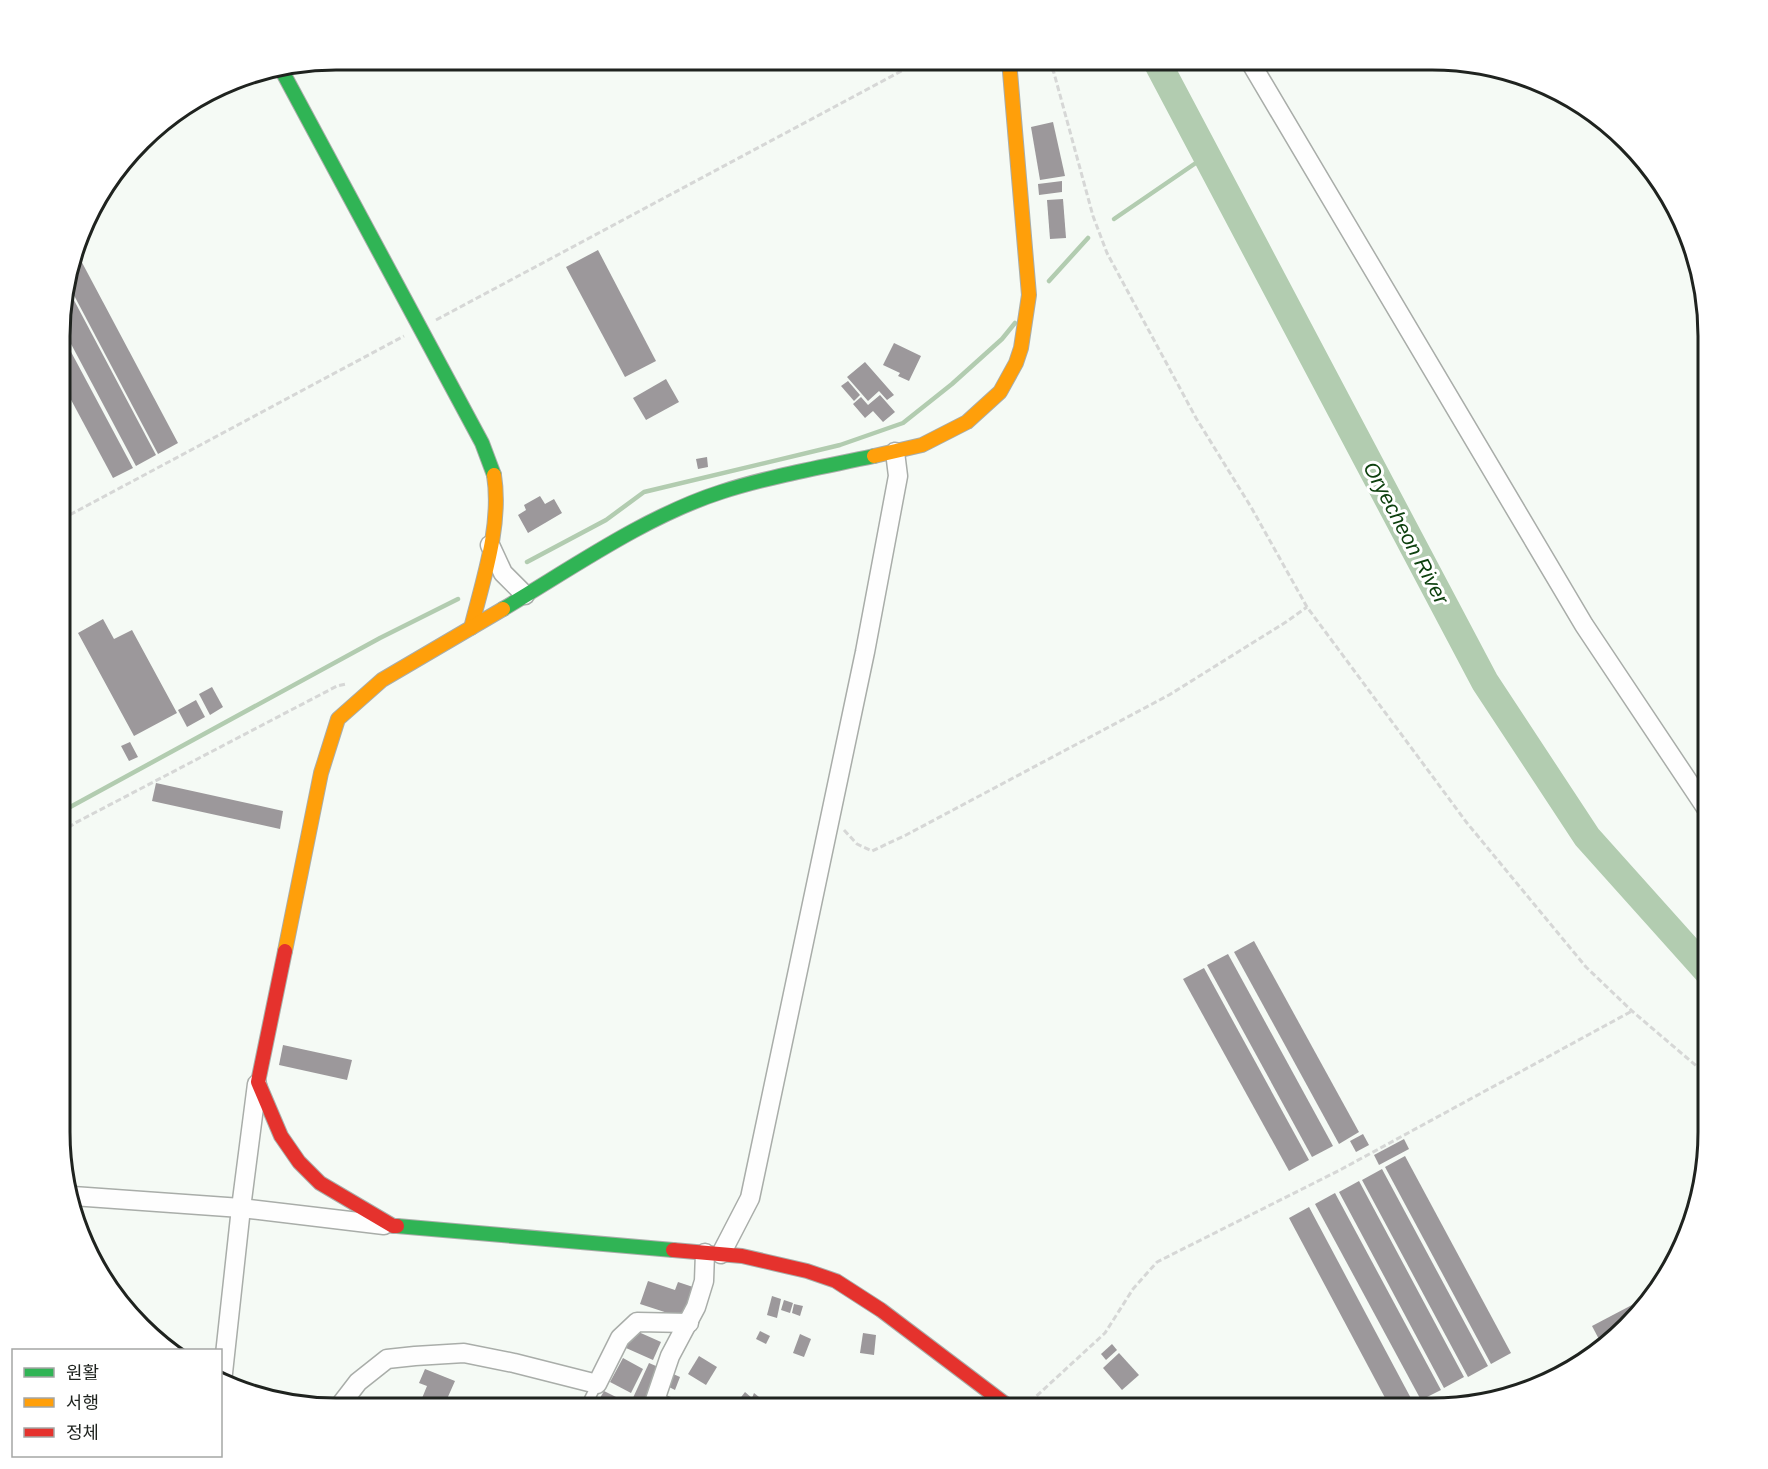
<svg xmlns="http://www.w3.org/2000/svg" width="1768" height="1469" viewBox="0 0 1768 1469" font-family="Helvetica,'Noto Sans KR',sans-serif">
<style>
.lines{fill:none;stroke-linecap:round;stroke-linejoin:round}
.stream{stroke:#b2ccb0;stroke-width:4.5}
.river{stroke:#b2ccb0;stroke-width:28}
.building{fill:#9c989b}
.lane-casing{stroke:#a9ada9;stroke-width:12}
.street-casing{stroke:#a9ada9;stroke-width:21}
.fast-casing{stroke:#a9ada9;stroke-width:16}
.slow-casing{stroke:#a9ada9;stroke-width:16}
.jam-casing{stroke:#a9ada9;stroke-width:16}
.path{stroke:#d6d7d6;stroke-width:3;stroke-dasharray:6 3;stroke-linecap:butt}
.lane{stroke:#fefefe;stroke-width:9}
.street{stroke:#fefefe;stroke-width:18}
.fast{stroke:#30b455;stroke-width:14}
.slow{stroke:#ff9f0a;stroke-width:14}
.jam{stroke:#e5322d;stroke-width:14}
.labels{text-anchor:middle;stroke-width:6;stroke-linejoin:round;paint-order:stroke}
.water-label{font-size:21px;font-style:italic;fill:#0e410f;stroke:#fff}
.rim{fill:none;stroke:#1f231f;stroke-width:3}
</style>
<rect width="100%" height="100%" fill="#f5faf5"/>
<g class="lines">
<g class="stream">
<polyline points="1114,219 1206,156"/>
<polyline points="1049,281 1088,238"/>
<polyline points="527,562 606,520 644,492 840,445 903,423 952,384 1002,339 1015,323"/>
<polyline points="61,812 380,638 458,599"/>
</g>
<polyline class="river" points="1156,60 1485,682 1587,837 1708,972"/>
</g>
<g class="building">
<polygon points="1053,122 1065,176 1040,180 1031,127"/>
<polygon points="1062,181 1062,192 1039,195 1038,184"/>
<polygon points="1063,199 1066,238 1050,239 1047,200"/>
<polygon points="598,250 656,361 625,377 566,267"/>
<polygon points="78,255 178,443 158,454 68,284"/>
<polygon points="67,287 156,455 136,466 62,327 62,300"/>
<polygon points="62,335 133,468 113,478 62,383"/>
<polygon points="894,343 921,356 909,381 898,376 900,373 883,365"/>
<polygon points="865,362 894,395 887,400 879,391 868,401 847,377"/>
<polygon points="666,379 679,402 646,420 633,398"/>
<polygon points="848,381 860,395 854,401 841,386"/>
<polygon points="880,395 895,412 883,422 873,411 865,418 853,404 861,397 868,405"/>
<polygon points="707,457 708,467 698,469 696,459"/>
<polygon points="540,496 545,504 554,499 562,513 528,533 518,515 526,510 524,505"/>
<polygon points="103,619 114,639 132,630 177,713 134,736 78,633"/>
<polygon points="212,687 223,707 210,715 199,694"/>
<polygon points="196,700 205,717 187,727 178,710"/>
<polygon points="130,742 138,757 129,761 121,746"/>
<polygon points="156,783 283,811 280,829 152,801"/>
<polygon points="1254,941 1359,1132 1339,1144 1234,952"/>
<polygon points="1228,954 1333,1146 1312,1157 1207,965"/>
<polygon points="1204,968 1309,1160 1289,1171 1183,979"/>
<polygon points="283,1045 352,1060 347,1080 279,1065"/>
<polygon points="1363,1134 1369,1145 1356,1152 1350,1141"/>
<polygon points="1404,1139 1409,1149 1379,1165 1374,1155"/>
<polygon points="1405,1156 1511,1353 1491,1364 1385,1167"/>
<polygon points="1382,1169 1488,1366 1468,1377 1362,1180"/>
<polygon points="1359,1181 1464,1377 1444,1388 1339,1192"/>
<polygon points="1335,1193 1441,1390 1421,1400 1315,1204"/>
<polygon points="1309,1207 1414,1404 1405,1409 1391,1409 1289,1218"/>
<polygon points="648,1281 675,1290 678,1282 693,1287 683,1318 640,1304"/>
<polygon points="772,1296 781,1299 777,1318 767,1315"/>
<polygon points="1649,1296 1627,1328 1602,1345 1592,1326"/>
<polygon points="784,1300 793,1303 790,1313 781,1310"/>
<polygon points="794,1304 803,1306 800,1316 792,1313"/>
<polygon points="634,1330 661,1342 653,1360 626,1348"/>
<polygon points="760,1331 770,1336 766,1344 756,1339"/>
<polygon points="863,1333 876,1335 874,1355 860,1353"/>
<polygon points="800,1334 811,1339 804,1357 793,1353"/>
<polygon points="1112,1344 1117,1350 1106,1360 1101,1354"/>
<polygon points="1119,1353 1139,1375 1122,1390 1103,1368"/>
<polygon points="699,1356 717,1367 706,1385 688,1374"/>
<polygon points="623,1358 643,1369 631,1393 610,1382"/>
<polygon points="649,1363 663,1369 646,1406 632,1400"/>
<polygon points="425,1369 455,1381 443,1408 418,1408 427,1386 419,1383"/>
<polygon points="671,1373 680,1377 675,1390 665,1385"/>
<polygon points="604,1391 620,1399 617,1406 600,1398"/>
<polygon points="745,1392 752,1398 754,1393 769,1405 767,1409 732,1409"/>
<polygon points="1116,1399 1125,1409 1104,1409"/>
</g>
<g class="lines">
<defs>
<g id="lane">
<polyline points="655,1397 685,1409"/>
<polyline points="582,1409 589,1400 597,1384"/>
</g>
<g id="street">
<polyline points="1249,60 1584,625 1708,811"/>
<polyline points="490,545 503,573 525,595"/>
<polyline points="73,1196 241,1208 384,1225"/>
<polyline points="721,1254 750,1198 865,652 898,476 895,452"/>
<polyline points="222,1382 241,1208 257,1084"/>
<polyline points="338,1408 358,1382 387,1359 415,1356 464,1353 514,1363 597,1384 620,1338 637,1322 689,1323"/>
<polyline points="652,1409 670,1356 696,1307 704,1281 705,1253"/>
</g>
<g id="fast">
<polyline points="281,69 482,443 494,475"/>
<path d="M 503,609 C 572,568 646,516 721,492 C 771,476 823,467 874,456"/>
<polyline points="397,1226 673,1250"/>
</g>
<g id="slow">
<polyline points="874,456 922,445 967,422 1000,392 1016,363 1021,348 1029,295 1009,60"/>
<path d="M 471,628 C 483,580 502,525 494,475"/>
<polyline points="285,951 321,773 338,719 382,680 503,609"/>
</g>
<g id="jam">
<polyline points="285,951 258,1082 281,1136 299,1162 320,1183 393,1226 397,1226"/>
<polyline points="673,1250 742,1256 807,1271 836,1281 881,1310 1012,1409"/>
</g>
</defs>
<use href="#lane" class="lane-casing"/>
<use href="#street" class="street-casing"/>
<use href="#fast" class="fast-casing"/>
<use href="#slow" class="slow-casing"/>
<use href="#jam" class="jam-casing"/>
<g class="path">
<polyline points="1048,60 1054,73 1093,216 1107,253 1196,418 1251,507 1307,607 1467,823 1586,967 1632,1011 1707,1075"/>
<polyline points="436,320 922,60"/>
<polyline points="62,519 404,336"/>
<polyline points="844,830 857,844 872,851 906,835 1169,695 1286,622 1307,607"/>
<polyline points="61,833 75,823 337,686 346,684"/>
<polyline points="1030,1402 1105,1333 1133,1289 1157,1262 1340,1170 1632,1011"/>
</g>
<use href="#lane" class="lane"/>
<use href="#street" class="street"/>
<use href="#fast" class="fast"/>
<use href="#slow" class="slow"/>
<use href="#jam" class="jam"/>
</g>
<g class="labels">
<g class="water-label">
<text transform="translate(1406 533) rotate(62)" y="7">Oryecheon River</text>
</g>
</g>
<path d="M0 0H1768V1469H0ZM336 70H1432A266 266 0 0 1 1698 336V1132A266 266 0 0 1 1432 1398H336A266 266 0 0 1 70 1132V336A266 266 0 0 1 336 70Z" fill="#fff" fill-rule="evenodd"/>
<path class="rim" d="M336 70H1432A266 266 0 0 1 1698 336V1132A266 266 0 0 1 1432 1398H336A266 266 0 0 1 70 1132V336A266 266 0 0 1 336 70Z"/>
<rect x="12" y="1349" width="210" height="108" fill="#ffffff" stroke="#a5a7a5" stroke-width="1.5"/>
<rect x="24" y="1368" width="30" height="9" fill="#30b455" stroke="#a5a7a5" stroke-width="1.5"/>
<text x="66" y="1379" font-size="18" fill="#1f231f">원활</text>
<rect x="24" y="1398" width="30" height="9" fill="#ff9f0a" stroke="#a5a7a5" stroke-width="1.5"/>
<text x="66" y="1409" font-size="18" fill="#1f231f">서행</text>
<rect x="24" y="1428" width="30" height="9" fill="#e5322d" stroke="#a5a7a5" stroke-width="1.5"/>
<text x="66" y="1439" font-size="18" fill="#1f231f">정체</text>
</svg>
